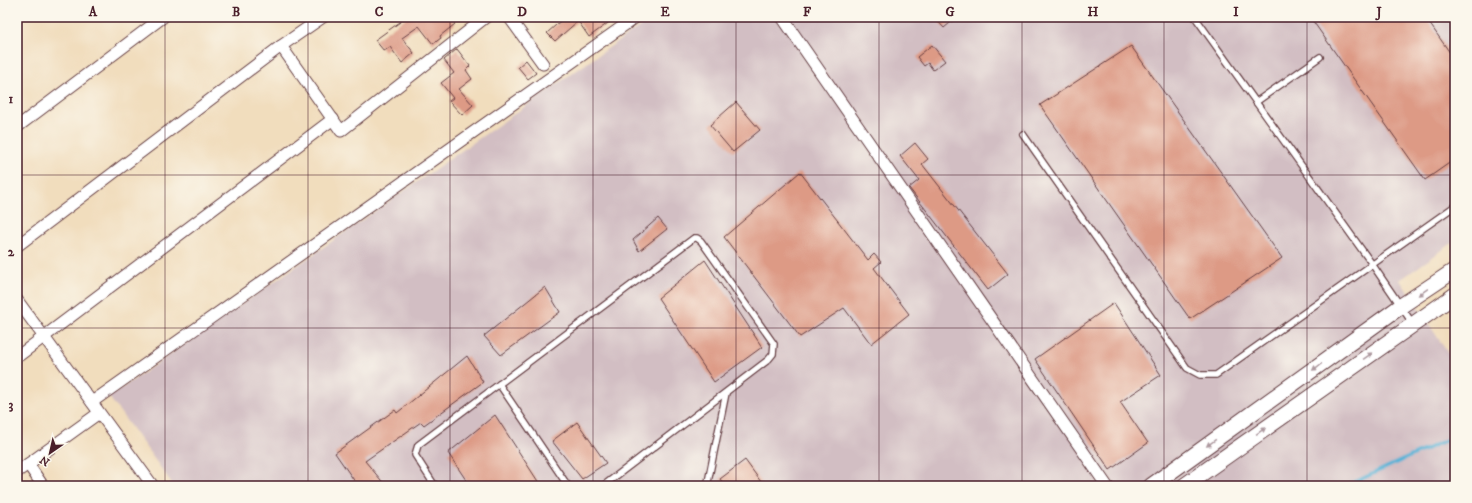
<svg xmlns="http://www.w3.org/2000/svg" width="1472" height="503" viewBox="0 0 1472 503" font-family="'IM FELL DW Pica',serif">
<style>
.industrial{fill:#d2bec3}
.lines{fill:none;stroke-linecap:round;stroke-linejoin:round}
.stream{stroke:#59b3d7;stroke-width:3.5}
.building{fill:#dd9a85}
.service-casing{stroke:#633c41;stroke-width:8}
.minor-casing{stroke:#633c41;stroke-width:13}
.secondary-casing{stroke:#633c41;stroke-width:17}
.service{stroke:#fff;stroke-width:5.5}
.minor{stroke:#fff;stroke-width:11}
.secondary{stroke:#fff;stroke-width:15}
.oneway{fill:#ae9aa0}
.grid{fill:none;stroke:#4a1f2b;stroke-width:1;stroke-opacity:0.55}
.neatline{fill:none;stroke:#4a1f2b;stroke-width:1.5}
.grid-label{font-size:13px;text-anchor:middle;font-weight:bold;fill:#4a1f2b}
</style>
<rect width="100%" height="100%" fill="#fbf7ec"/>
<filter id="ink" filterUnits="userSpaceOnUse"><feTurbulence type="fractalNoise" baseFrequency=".025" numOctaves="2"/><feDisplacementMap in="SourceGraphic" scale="8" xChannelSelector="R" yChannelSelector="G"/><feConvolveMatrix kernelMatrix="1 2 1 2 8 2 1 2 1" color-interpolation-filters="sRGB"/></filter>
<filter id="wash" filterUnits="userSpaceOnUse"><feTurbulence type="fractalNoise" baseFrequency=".012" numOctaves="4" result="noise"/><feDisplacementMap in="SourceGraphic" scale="16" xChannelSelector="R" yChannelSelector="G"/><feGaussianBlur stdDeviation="0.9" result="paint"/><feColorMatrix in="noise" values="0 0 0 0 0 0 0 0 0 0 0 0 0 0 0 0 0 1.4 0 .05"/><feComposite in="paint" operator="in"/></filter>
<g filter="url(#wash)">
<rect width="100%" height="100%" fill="#f1ddbd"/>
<polygon class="industrial" points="653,17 1455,17 1455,241 1400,280 1455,364 1455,486 174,486 109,397"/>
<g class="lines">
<polyline class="stream" points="1346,486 1455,436"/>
</g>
<g id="blocks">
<g class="building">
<polygon points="407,17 449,17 455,24 440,36 441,38 433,44 419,26 402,38 414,53 402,63 390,47 384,51 375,40"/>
<polygon points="565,17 616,17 589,37 578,21 555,41 547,33"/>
<polygon points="934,17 957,17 944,28"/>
<polygon points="1310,17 1425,17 1455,60 1455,159 1425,180"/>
<polygon points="932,45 945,61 933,70 928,63 924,66 917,57"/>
<polygon points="1131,46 1282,258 1190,319 1040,105"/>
<polygon points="457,49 470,66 466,70 472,79 459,89 473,105 462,115 449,101 453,98 441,83 454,73 444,60"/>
<polygon points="526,60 536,73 528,79 518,67"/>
<polygon points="736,102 760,130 733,152 710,125"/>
<polygon points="915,143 928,159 922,164 1008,274 988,290 909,188 919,180 900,156"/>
<polygon points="800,172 868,260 874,254 881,262 874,268 909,314 871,344 844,308 800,337 724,237"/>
<polygon points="658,218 667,229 639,251 633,240"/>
<polygon points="705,260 762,347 714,382 658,298"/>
<polygon points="545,287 560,312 501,355 484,336"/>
<polygon points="1114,303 1161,375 1120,402 1148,443 1110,470 1035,359"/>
<polygon points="467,356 483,382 424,425 421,422 365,461 386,486 358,486 335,453 395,410 397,413"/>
<polygon points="495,415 541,486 470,486 448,453"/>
<polygon points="577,422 606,463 582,479 552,441"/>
<polygon points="745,460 764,486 725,486 720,479"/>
</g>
</g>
</g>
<g filter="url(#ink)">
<use href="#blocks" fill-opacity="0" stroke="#633c41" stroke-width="1"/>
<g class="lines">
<defs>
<g id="service">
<polyline points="1195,17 1372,264 1413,324"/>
<polyline points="1256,102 1320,57"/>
<polyline points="1023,134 1187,368 1200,375 1216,375 1455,206"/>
<polyline points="499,384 568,486"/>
<polyline points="708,482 726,393"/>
<polyline points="435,486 415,455 418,445 694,238 697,238 701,241 774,344 773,354 768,360 603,486"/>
</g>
<g id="minor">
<polyline points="509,17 543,64"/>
<polyline points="782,17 1107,486"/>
<polyline points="281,46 341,131 486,17"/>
<polyline points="17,127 163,17"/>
<polyline points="17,246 281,46 323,17"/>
<polyline points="17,300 153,486"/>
<polyline points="17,357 333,119"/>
<polyline points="92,402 636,17"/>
<polyline points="28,464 43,486"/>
<polyline points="17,472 99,413"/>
</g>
<g id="secondary">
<polyline points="1151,486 1401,306 1455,270"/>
<polyline points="1184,486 1455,295"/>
</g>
</defs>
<use href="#service" class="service-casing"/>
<use href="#minor" class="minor-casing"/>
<use href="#secondary" class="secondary-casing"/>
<use href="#service" class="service"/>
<use href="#minor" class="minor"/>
<use href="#secondary" class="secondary"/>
</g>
<defs><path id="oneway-solid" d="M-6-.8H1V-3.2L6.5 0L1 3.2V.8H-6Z"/></defs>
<g class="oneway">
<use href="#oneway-solid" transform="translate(1423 292) rotate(146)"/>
<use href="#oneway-solid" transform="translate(1368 356) rotate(-35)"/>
<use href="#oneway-solid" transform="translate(1317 367) rotate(144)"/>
<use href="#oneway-solid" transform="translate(1261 431) rotate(-35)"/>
<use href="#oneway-solid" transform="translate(1211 443) rotate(144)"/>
</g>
</g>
<path class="grid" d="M 165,17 L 165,486M 308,17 L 308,486M 450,17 L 450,486M 593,17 L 593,486M 736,17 L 736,486M 879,17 L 879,486M 1022,17 L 1022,486M 1164,17 L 1164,486M 1307,17 L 1307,486M 17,175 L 1455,175M 17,328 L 1455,328"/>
<rect width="1472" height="503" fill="none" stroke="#fbf7ec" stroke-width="44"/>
<g transform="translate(50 453) rotate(214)" stroke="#fbf7ec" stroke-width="3" paint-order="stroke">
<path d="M0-3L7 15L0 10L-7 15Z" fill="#4a1f2b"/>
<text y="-6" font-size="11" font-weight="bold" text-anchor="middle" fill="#4a1f2b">N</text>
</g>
<rect x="22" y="22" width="1428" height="459" class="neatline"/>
<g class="grid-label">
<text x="93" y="16">A</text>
<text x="236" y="16">B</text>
<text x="379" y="16">C</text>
<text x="522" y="16">D</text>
<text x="665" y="16">E</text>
<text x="807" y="16">F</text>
<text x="950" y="16">G</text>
<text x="1093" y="16">H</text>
<text x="1236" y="16">I</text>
<text x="1379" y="16">J</text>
<text x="11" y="103">1</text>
<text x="11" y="256">2</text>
<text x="11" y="409">3</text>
</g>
</svg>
